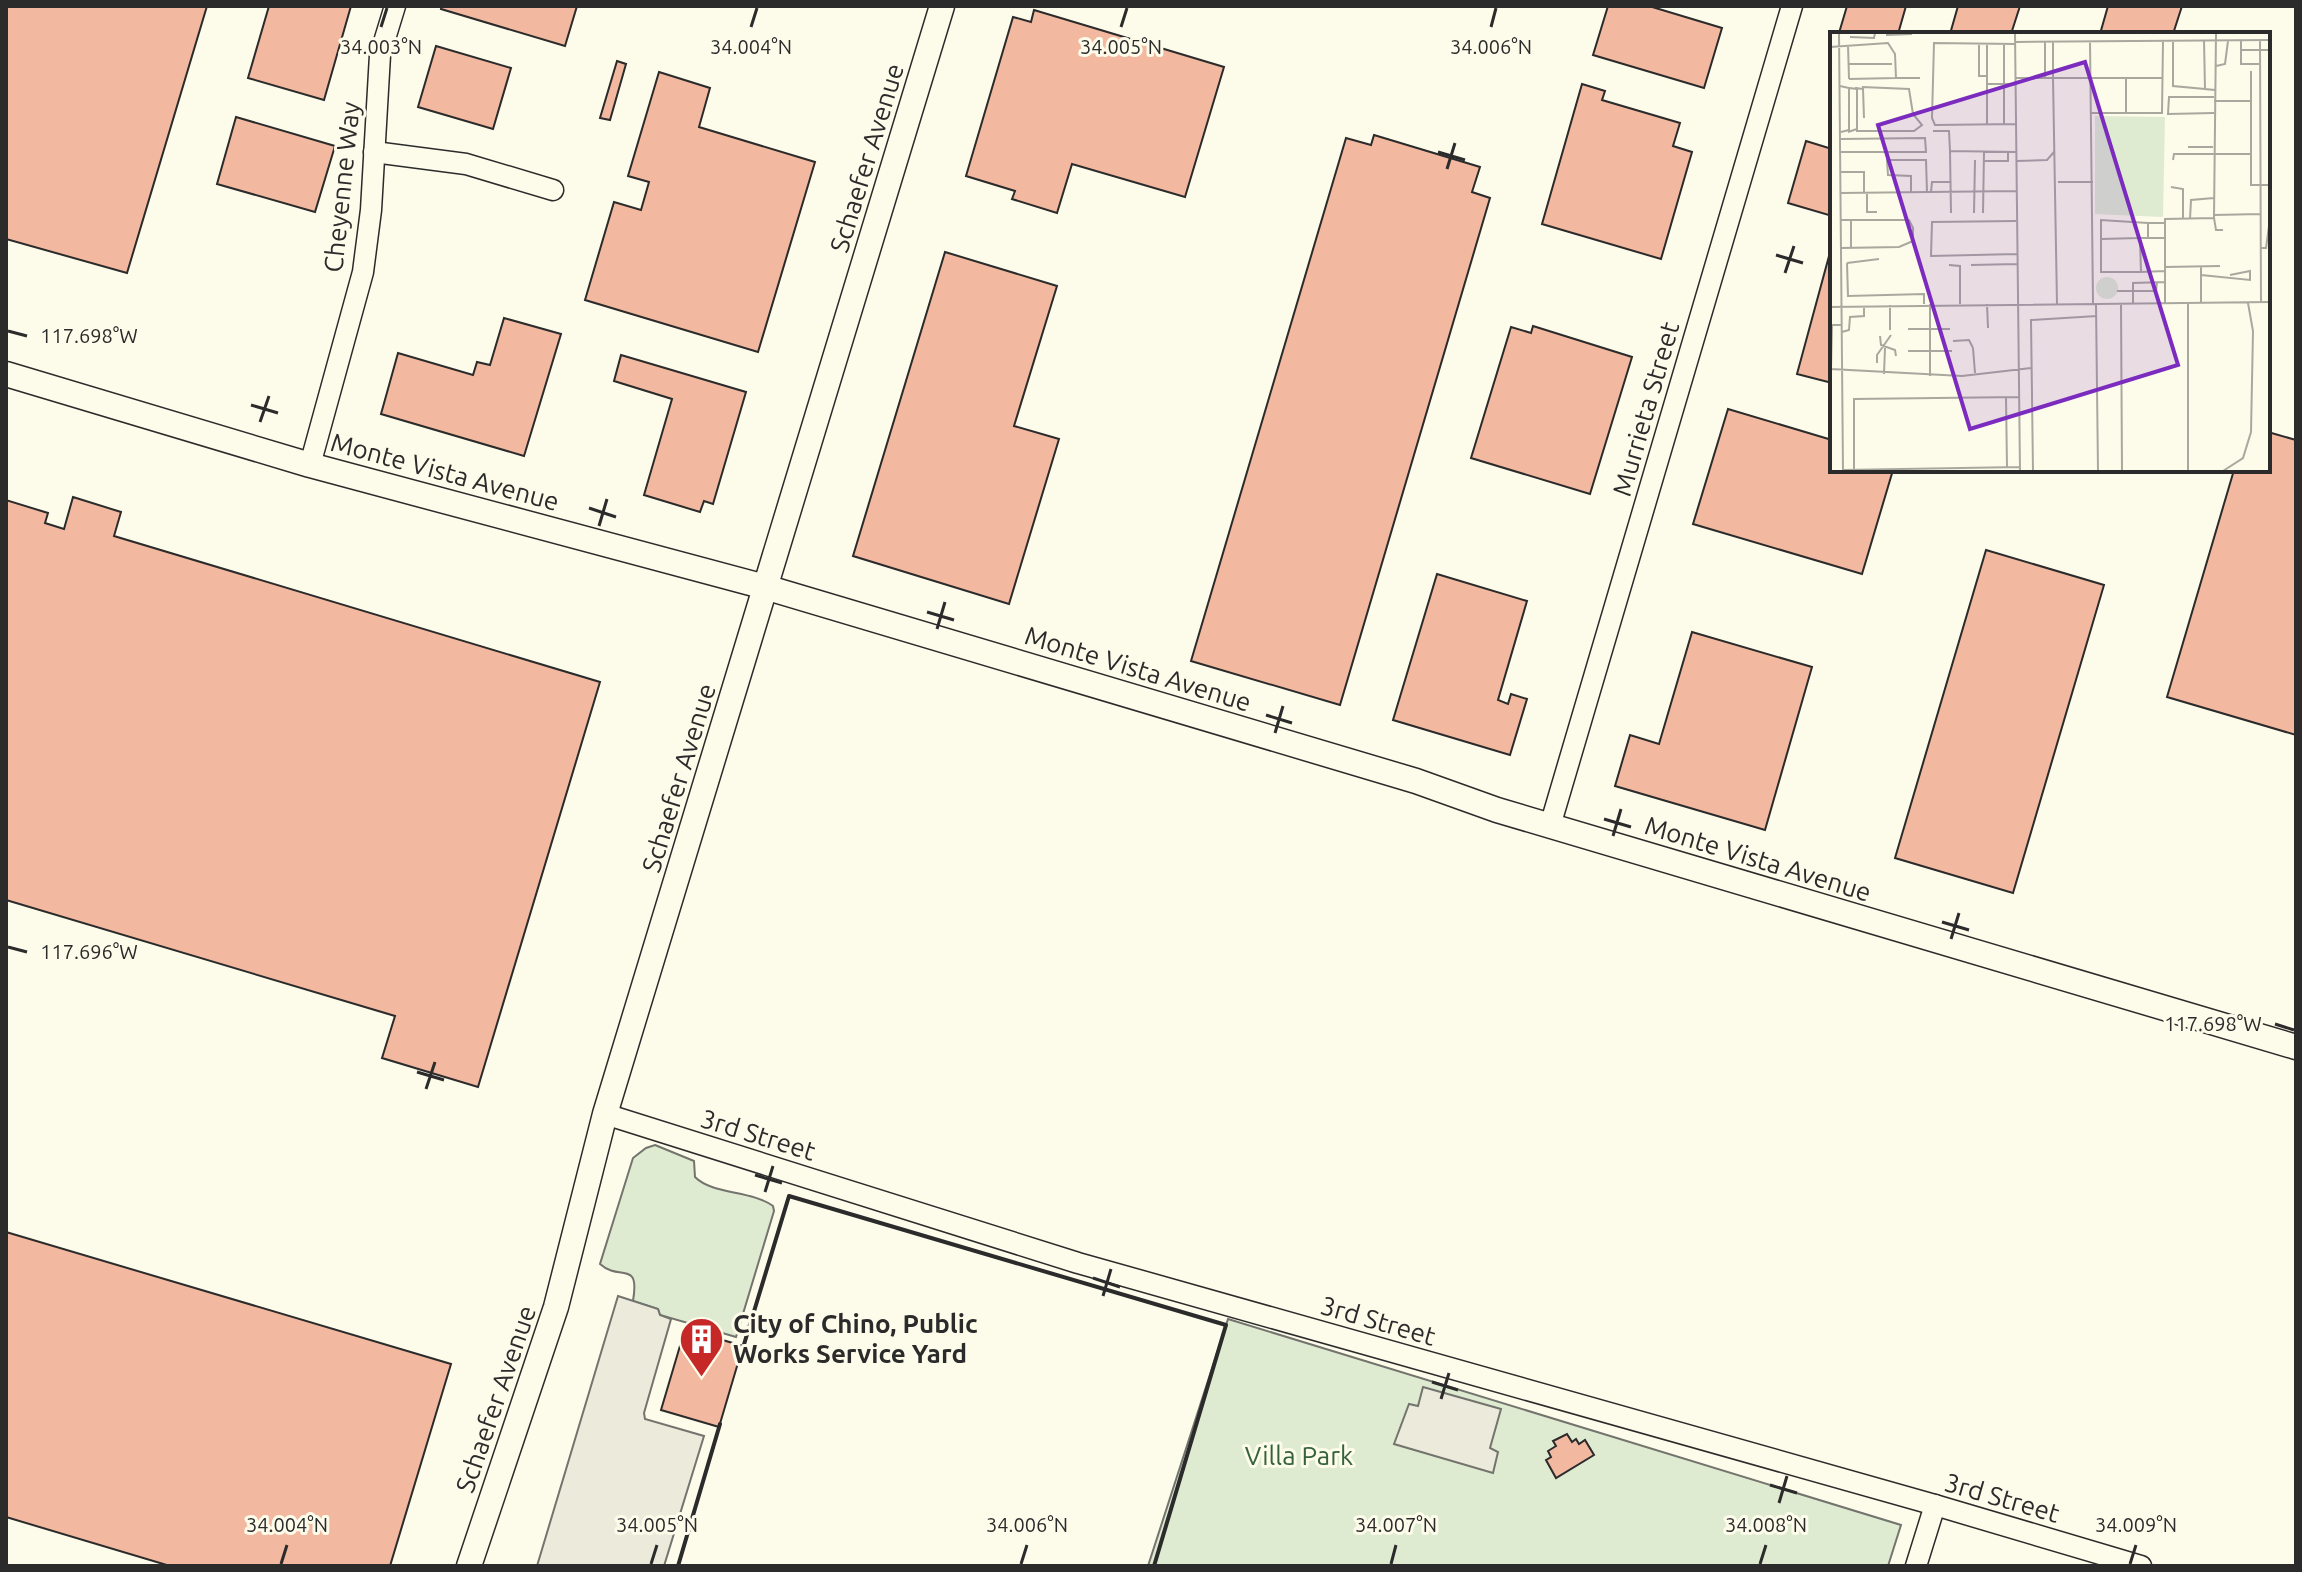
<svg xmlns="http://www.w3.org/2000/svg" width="2302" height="1572" viewBox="0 0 2302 1572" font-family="Ubuntu,sans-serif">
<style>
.green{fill:#deebd1;stroke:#74746e;stroke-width:2}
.parking{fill:#eceadb;stroke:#74746e;stroke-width:2}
.building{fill:#f2b8a0;stroke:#2b2b2b;stroke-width:2}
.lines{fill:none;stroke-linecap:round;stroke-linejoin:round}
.minor-casing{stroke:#2b2b2b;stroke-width:23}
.tertiary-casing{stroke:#2b2b2b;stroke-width:27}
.minor{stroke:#fdfbea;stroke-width:20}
.tertiary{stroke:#fdfbea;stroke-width:24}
.wall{stroke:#2b2b2b;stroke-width:4}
.ticks{fill:none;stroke:#2b2b2b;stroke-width:3}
.labels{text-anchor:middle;stroke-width:6;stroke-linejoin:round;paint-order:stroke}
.street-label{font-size:26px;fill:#2b2b2b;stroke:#fdfbea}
.poi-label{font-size:26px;font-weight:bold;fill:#2b2b2b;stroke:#fdfbea;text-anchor:start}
.park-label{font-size:26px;fill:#34623c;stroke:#fdfbea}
.inset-road{fill:none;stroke:#a9a89e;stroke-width:2}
.view{fill:#7b2cbf;fill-opacity:0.15;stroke:#7b2cbf;stroke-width:4}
.inset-edge{fill:none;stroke:#2b2b2b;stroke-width:4}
.ticks-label{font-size:20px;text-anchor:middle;fill:#2b2b2b;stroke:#fdfbea;stroke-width:6;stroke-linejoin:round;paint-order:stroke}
</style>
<rect width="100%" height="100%" fill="#fdfbea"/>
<g class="green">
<path d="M 655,1145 L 694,1161 L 695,1177 C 713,1195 751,1190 773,1206 L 774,1211 L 736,1337 L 660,1315 L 658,1309 L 633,1301 C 640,1259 620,1282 600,1264 L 633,1158 L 646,1148 Z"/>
<polygon points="1228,1319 1901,1525 1888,1566 1148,1566"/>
</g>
<g class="parking">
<polygon points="618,1296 658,1309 660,1315 671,1319 644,1413 645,1419 704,1436 664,1566 537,1566"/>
<polygon points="1423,1387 1501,1409 1490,1448 1498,1452 1493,1473 1394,1444 1409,1404 1418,1406"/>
</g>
<g class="building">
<polygon points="6,6 207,6 127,273 6,239"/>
<polygon points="269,6 351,6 324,100 248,78"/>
<polygon points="442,6 577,6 565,46 441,9"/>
<polygon points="1608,6 1649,6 1722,28 1704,88 1593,55"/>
<polygon points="1847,6 1906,6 1898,34 1843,34 1839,33"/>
<polygon points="1958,6 2020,6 2011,34 1950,34"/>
<polygon points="2108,6 2182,6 2173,34 2100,34"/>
<polygon points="1034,10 1224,67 1185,197 1072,164 1057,213 1012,199 1015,191 966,176 1013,17 1031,22"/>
<polygon points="436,46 511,68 493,129 418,107"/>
<polygon points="617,61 626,64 610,120 600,118"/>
<polygon points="659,72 710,88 699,127 815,162 758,352 585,300 614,202 641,210 649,182 628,176"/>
<polygon points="1582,84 1605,91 1602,100 1680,123 1673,146 1692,152 1661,259 1542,224"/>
<polygon points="236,117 335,146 315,212 217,184"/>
<polygon points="1374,135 1480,167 1472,192 1490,198 1340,705 1191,661 1346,138 1371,145"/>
<polygon points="1806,141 1832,149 1832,216 1788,203"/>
<polygon points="1832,245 1832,383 1797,374"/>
<polygon points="945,252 1057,286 1014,426 1059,439 1009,604 853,556"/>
<polygon points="504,318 561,334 524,456 381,414 398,353 473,375 477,362 490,365"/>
<polygon points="1533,326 1632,357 1590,494 1471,458 1511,327 1531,333"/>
<polygon points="621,355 746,392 713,504 704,501 700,512 644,495 672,399 614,381"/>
<polygon points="1728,409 1832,440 1832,470 1893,470 1862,574 1693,524"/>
<polygon points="2268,432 2296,440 2296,735 2167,697 2234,470 2268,470"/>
<polygon points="73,497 121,512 114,536 600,682 478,1087 382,1058 395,1016 6,900 6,500 48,513 45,523 64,529"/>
<polygon points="1986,550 2104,585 2013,893 1895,858"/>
<polygon points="1437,574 1527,601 1498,700 1508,704 1511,694 1527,699 1510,755 1393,720"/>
<polygon points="1692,632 1812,667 1765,830 1615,786 1630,735 1659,744"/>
<polygon points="6,1232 451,1364 390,1566 170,1566 6,1517"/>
<polygon points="685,1329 743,1346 719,1427 661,1410"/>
<polygon points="1567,1434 1572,1442 1576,1439 1579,1444 1585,1440 1594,1455 1556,1478 1546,1460 1551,1457 1548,1451 1556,1446 1553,1441"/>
</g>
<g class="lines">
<defs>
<g id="minor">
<polyline points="374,152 466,164 553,190"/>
<polyline points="310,465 363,272 371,210 380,55 395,6"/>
<polyline points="1550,826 1792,6"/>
<polyline points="605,1114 1078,1263 1935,1505 2141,1566"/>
<polyline points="1916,1566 1935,1505"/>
</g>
<g id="tertiary">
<polyline points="6,374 310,465 765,587 1416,781 1497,810 2296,1047"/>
<polyline points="469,1566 556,1307 605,1114 942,6"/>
</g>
</defs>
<use href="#minor" class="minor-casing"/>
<use href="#tertiary" class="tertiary-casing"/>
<use href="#minor" class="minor"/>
<use href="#tertiary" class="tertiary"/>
<g class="wall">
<polyline points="742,1351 789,1196 1226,1325 1154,1566"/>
<polyline points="678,1566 720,1424"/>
</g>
</g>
<path class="ticks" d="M 381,27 L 387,8M 751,27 L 757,8M 1121,27 L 1127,8M 1491,27 L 1496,8M 1438,152 L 1465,160M 1447,169 L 1455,143M 1776,255 L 1803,263M 1785,273 L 1794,246M 8,331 L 27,336M 251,405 L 278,413M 260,422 L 269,396M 589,508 L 616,517M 599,526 L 607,499M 927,612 L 954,620M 937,629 L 945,602M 1266,715 L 1292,723M 1275,733 L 1283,706M 1604,819 L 1631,827M 1613,836 L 1621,809M 1942,922 L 1969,930M 1951,939 L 1959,913M 8,947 L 27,952M 2275,1024 L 2294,1030M 417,1072 L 444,1080M 426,1089 L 435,1062M 755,1175 L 782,1183M 765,1192 L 773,1166M 1093,1278 L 1120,1287M 1103,1296 L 1111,1269M 1432,1382 L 1458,1390M 1441,1399 L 1449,1373M 1770,1485 L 1797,1493M 1779,1503 L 1787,1476M 281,1564 L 287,1545M 651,1564 L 657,1545M 1021,1564 L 1027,1545M 1391,1564 L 1396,1545M 1760,1564 L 1766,1545M 2130,1564 L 2136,1545"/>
<defs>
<symbol id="building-pin" viewBox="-11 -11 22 30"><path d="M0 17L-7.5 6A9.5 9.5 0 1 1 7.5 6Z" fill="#c62828" stroke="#fdfbea"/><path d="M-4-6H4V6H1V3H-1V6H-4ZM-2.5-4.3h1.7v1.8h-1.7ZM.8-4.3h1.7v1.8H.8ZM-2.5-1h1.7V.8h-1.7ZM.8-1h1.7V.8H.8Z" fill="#fff"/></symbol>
</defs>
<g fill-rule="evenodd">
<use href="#building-pin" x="676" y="1314" width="51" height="69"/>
</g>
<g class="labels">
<g class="street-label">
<text transform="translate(867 158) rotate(-73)" y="9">Schaefer Avenue</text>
<text transform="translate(342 187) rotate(-84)" y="9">Cheyenne Way</text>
<text transform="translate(1646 409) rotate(-74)" y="9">Murrieta Street</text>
<text transform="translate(445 472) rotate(15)" y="9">Monte Vista Avenue</text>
<text transform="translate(1138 669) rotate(17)" y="9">Monte Vista Avenue</text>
<text transform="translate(679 778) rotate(-73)" y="9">Schaefer Avenue</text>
<text transform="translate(1758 859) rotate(17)" y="9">Monte Vista Avenue</text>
<text transform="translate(758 1135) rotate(17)" y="9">3rd Street</text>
<text transform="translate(1378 1321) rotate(16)" y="9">3rd Street</text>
<text transform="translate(496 1399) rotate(-71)" y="9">Schaefer Avenue</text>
<text transform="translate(2002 1498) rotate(16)" y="9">3rd Street</text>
</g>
<g class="poi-label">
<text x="733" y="1333">City of Chino, Public<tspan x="733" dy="30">Works Service Yard</tspan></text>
</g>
<g class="park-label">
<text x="1299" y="1465">Villa Park</text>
</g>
</g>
<g transform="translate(1830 32)">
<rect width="440" height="440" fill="#fdfbea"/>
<path d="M 265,84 L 335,85 L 333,185 L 265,182 ZM266 256a11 11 0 1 1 22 0a11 11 0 1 1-22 0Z" fill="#deebd1"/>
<path class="inset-road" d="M 9,1 L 13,439M 185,1 L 190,439M 386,1 L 384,186 L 386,198 L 393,198M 56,3 L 82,2M 20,5 L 44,6 L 45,1M 374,8 L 375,57 L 385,58M 411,8 L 411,32 L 429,32M 430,8 L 431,270M 343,9 L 343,54 L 375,57M 185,10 L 440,8M 215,10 L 215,46M 223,10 L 223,46M 260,10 L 263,271M 149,12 L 149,44 L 157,44M 157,12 L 157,92M 174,12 L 174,92M 185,12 L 104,11 L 102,86 L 105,93 L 186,92M 18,13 L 19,47M 0,15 L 58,11 L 65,22 L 66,46 L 90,46M 411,18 L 440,18M 19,32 L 62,32M 386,34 L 395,32 L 398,9M 421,39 L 421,153 L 440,153M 185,46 L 223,46M 296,46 L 296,80M 19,47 L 66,46M 157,52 L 186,52M 10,54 L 19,56 L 19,98 L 11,100M 25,56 L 33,57 L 34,86M 384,69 L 421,69M 261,81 L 332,81 L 333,9M 384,81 L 338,82 L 339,65 L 384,65M 26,99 L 84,99 L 92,93 L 83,82 L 79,57 L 32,55M 103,99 L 119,99 L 120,119M 18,100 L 27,97 L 27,57 L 19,56M 11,107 L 95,106 L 96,120 L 11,120M 358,115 L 383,115M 343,128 L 344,122 L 421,122M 153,129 L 178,129 L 178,120M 187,129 L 217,128 L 224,120M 11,140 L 34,140 L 34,160M 228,150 L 263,150M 341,155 L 353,157 L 353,187M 37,160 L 37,180 L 47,180M 81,160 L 81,144 L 58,143 L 57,128 L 96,128 L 97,160M 101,160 L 102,150 L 121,150M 11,161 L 187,159M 121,181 L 120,119 L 187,120M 144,181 L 145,128M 153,181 L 154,120M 384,183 L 430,182M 360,187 L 361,168 L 384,166M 21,188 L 21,216M 186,189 L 102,190 L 101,224 L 187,222M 318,206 L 318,191 L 335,191M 335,206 L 310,206 L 311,240 L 335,239M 271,207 L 309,206M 11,216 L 69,215 L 83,209 L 83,196 L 79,188 L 11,188M 431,216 L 436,216 L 440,187M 17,231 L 18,264 L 94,262 L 94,272M 17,231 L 49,227M 119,233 L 130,234 L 130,272M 141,233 L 187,232M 335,235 L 390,234M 311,240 L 271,240 L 271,188 L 318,191M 371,243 L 420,248 L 420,239 L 400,243M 287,259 L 326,259 L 327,250M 291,271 L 292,439M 303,271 L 303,251 L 335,250M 371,271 L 371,234M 100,272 L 100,344M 157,272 L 158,296M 227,272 L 223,46 L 333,46M 266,272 L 268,439M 335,272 L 335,187 L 384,186M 60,273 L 60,298M 0,275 L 440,270M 12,293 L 2,293 L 1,337 L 132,344 L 201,336M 78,297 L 120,297M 12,300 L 19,298 L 20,285 L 34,284 L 34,274M 50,304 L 51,313 L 65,318 L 66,324M 123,309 L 139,308 L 143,316M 143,316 L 145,341M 78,319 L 122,319M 47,331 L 47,323 L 61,303M 54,342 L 55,316M 176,366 L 177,435M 13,438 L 190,435M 24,438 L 24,367 L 189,365M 203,439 L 201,288 L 267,284M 358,439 L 358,271M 393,439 L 413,426 L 421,400 L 423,299 L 418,271"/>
<path class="view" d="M 255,30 L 348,333 L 140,397 L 48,93 Z"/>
<rect width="440" height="440" class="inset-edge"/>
</g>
<g class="ticks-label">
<text x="381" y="54">34.003°N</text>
<text x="751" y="54">34.004°N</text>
<text x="1121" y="54">34.005°N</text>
<text x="1491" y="54">34.006°N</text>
<text x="89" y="343">117.698°W</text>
<text x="89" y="959">117.696°W</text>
<text x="2213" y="1031">117.698°W</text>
<text x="287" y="1532">34.004°N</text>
<text x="657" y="1532">34.005°N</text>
<text x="1027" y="1532">34.006°N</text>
<text x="1396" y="1532">34.007°N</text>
<text x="1766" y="1532">34.008°N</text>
<text x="2136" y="1532">34.009°N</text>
</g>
<rect width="2302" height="1572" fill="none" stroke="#2b2b2b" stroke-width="16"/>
</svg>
